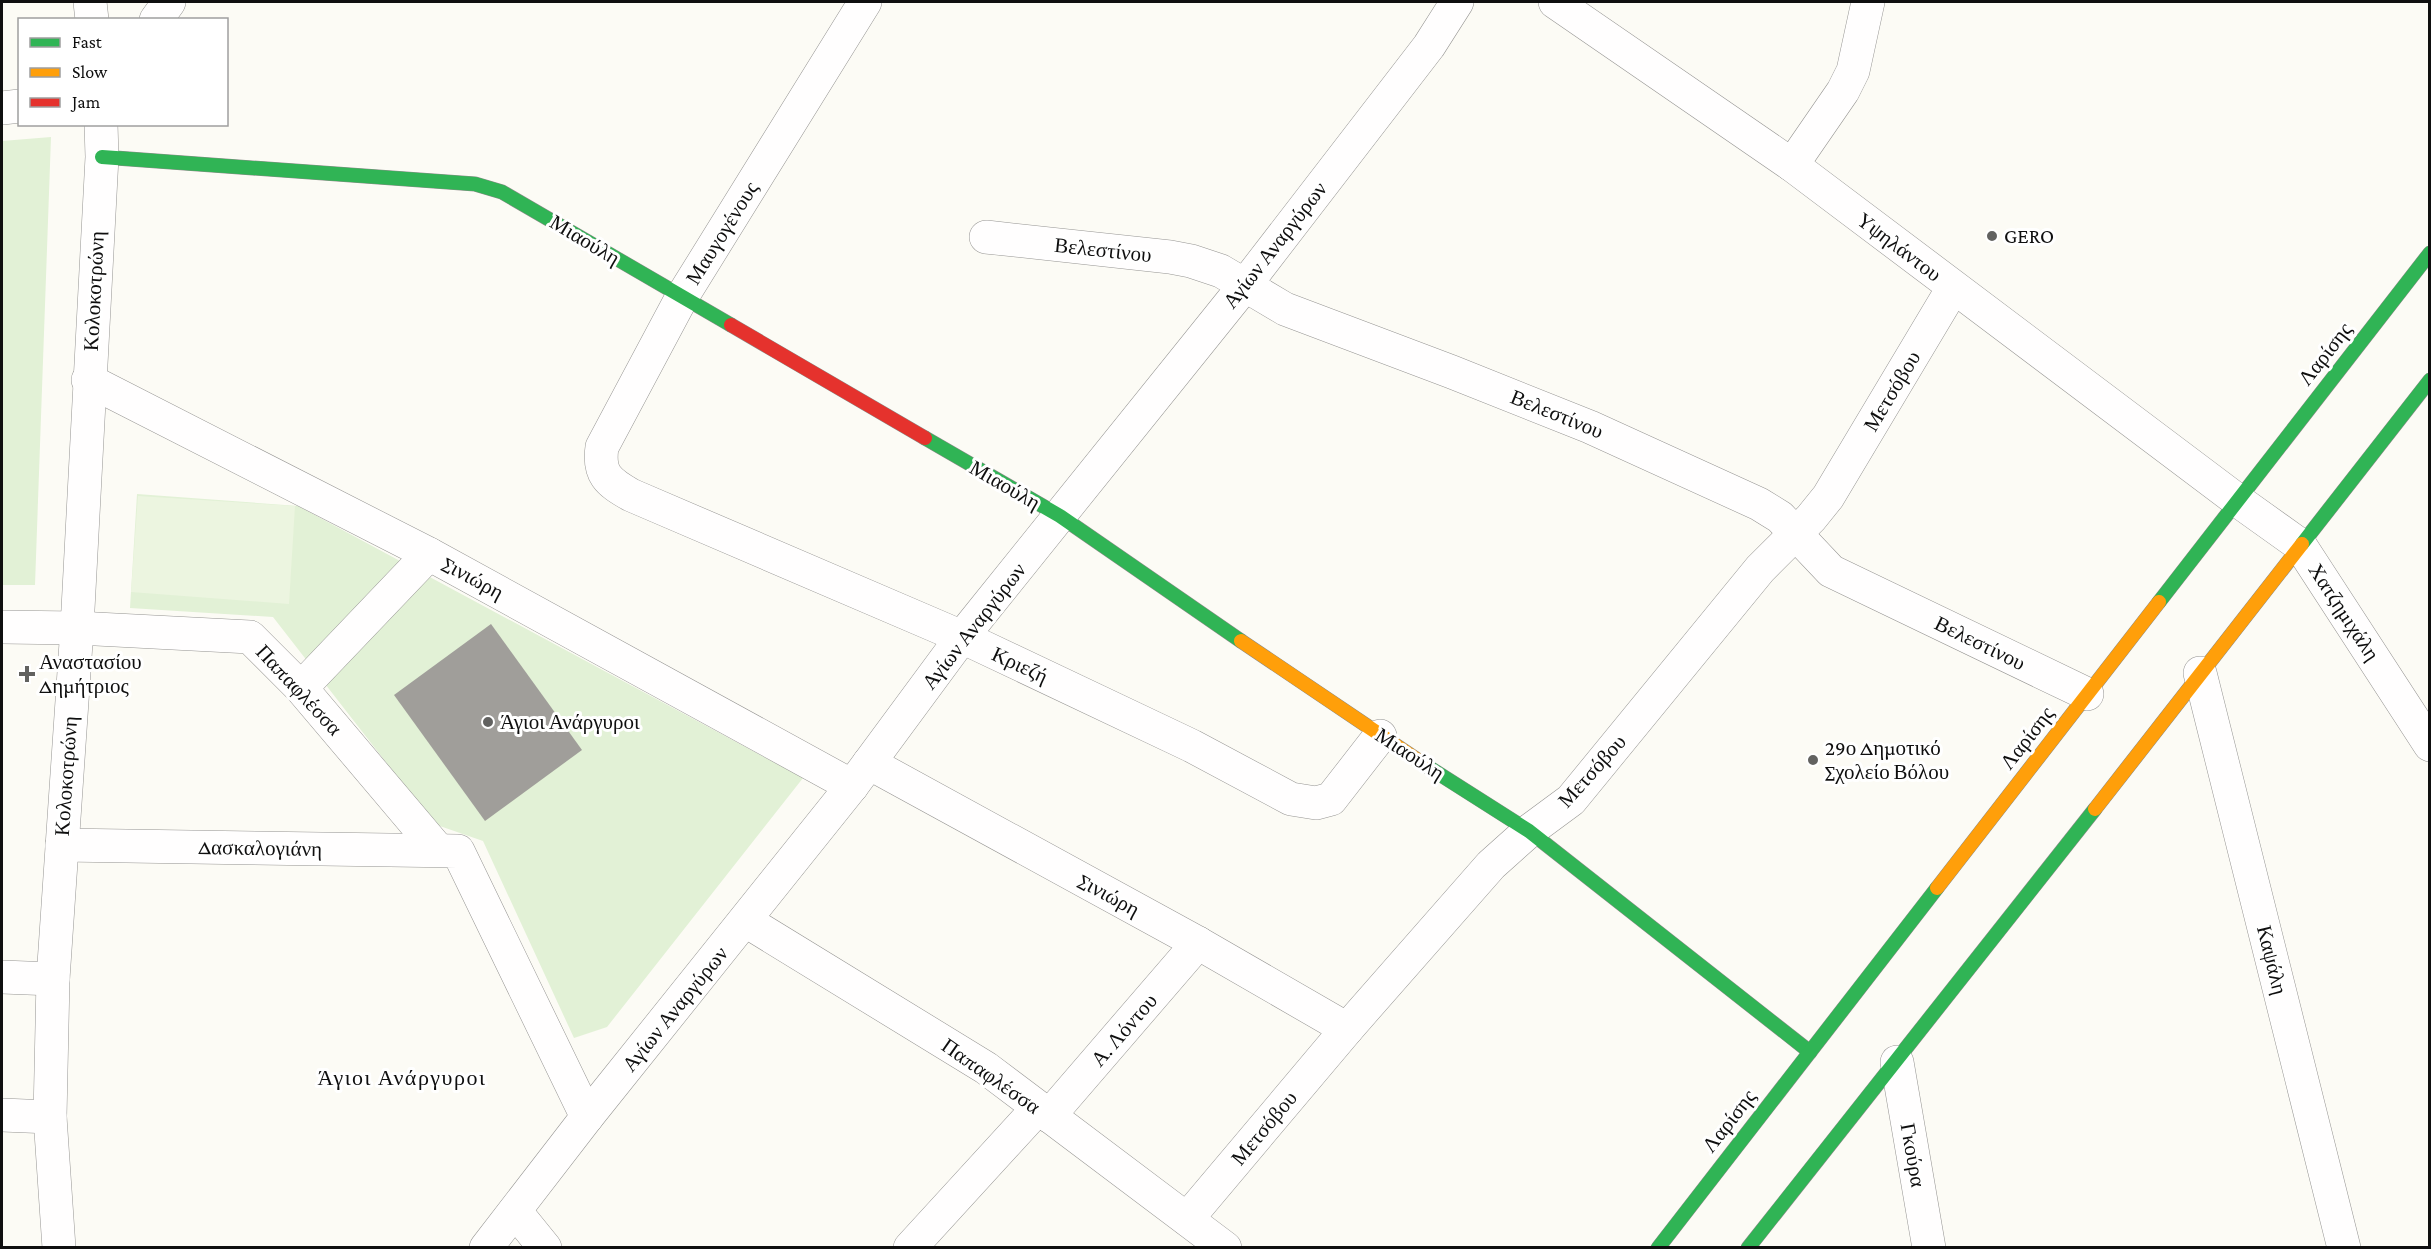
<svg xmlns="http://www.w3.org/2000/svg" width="2431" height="1249" viewBox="0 0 2431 1249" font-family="'Crimson Pro',serif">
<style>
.green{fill:#e2f1d6}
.pitch{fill:#ecf5e0}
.building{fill:#a09e9a}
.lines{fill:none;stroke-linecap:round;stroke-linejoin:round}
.street-casing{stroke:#969593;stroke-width:34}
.fast-casing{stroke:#8c8c89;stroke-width:15}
.slow-casing{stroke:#8c8c89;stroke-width:15}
.jam-casing{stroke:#8c8c89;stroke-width:15}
.street{stroke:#fffefe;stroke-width:33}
.fast{stroke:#30b455;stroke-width:14}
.slow{stroke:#ff9f0a;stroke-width:14}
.jam{stroke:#e5322d;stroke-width:14}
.poi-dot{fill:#626260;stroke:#fff;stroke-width:2}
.labels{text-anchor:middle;stroke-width:6;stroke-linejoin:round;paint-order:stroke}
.street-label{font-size:21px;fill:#0f0f0f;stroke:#fff}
.poi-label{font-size:21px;fill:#0f0f0f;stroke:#fff;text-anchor:start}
.neighbourhood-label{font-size:22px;letter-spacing:1.5px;fill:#0f0f0f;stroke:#fff}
</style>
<rect width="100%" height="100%" fill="#fcfbf5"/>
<g class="green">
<polygon points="51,137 35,585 2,585 2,141"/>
<polygon points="137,494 298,506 803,778 607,1027 574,1038 483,841 434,824 273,617 130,608"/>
</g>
<polygon class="pitch" points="138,496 295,506 289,604 131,592"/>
<polygon class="building" points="491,624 582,750 485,821 394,695"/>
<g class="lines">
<defs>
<g id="street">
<polyline points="90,2 92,20"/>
<path d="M 865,2 L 682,297 L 602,447 C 598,474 608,482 631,495 L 962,637 L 1192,746 L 1291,799 L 1316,803 L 1331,799 L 1380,736"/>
<polyline points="1555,2 1792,165 2237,500 2300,545 2430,745"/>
<polyline points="156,20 169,2"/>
<polyline points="2,108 20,106"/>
<polyline points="1792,165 1843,91 1853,71 1868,2"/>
<polyline points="986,237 1170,257 1191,261 1221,271 1285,309 1452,372 1590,427 1759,504 1780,517 1831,571 2087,694"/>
<polyline points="88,380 429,554 852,786"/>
<polyline points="2,627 77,628 250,637 301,688 438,850"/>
<polyline points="2200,673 2344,1248"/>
<polyline points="301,688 429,554"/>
<polyline points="869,763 1198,943 1347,1029"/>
<polyline points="62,845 458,851 587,1117"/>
<polyline points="746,921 986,1068 1225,1248"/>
<polyline points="2,977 53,979"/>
<polyline points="1897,1062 1929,1248"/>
<polyline points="2,1115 50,1117"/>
<polyline points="1049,1116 1198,943"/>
<polyline points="515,1211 545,1248"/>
<polyline points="1187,1219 1347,1029 1491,865 1529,831 1571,800 1760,569 1811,518 1828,497 1953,288"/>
<polyline points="59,1248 50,1117 53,979 77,628 102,157 101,124"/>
<polyline points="486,1248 587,1117 852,786 962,637 1245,285 1429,46 1457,2"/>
<polyline points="910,1248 1038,1108"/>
</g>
<g id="fast">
<polyline points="102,157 475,184 502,192 731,325"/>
<polyline points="925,438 1060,516 1241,641"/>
<polyline points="2302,544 2430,380"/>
<polyline points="2159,602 2430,253"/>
<polyline points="1422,763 1529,831 1810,1052"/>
<polyline points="1658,1248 1937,888"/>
<polyline points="1748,1248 2095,809"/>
</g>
<g id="slow">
<polyline points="1241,641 1422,763"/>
<polyline points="2095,809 2302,544"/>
<polyline points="1937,888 2159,602"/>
</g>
<polyline id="jam" points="731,325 925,438"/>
</defs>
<use href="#street" class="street-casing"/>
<use href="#fast" class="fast-casing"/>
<use href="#slow" class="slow-casing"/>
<use href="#jam" class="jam-casing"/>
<use href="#street" class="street"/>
<use href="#fast" class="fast"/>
<use href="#slow" class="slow"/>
<use href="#jam" class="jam"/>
</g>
<g class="poi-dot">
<circle cx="1992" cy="236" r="6"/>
<path d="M24 665h6v6h6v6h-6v6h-6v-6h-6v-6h6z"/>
<circle cx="488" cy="722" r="6"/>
<circle cx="1813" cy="760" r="6"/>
</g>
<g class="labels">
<g class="street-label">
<text transform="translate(722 233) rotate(-58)" y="7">Μαυγογένους</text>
<text transform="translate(585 240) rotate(31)" y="7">Μιαούλη</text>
<text transform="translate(1275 245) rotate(-52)" y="7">Αγίων Αναργύρων</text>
<text transform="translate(1899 247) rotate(37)" y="7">Υψηλάντου</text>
<text transform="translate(1103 250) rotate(6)" y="7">Βελεστίνου</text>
<text transform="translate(94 291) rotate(-87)" y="7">Κολοκοτρώνη</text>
<text transform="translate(2325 354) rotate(-52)" y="7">Λαρίσης</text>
<text transform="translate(1892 391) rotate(-59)" y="7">Μετσόβου</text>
<text transform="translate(1557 414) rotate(22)" y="7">Βελεστίνου</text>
<text transform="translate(1005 485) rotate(30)" y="7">Μιαούλη</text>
<text transform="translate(473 578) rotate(29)" y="7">Σινιώρη</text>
<text transform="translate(2344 612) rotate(57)" y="7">Χατζημιχάλη</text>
<text transform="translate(974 626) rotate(-52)" y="7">Αγίων Αναργύρων</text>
<text transform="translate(1980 643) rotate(26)" y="7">Βελεστίνου</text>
<text transform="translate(1020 665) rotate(25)" y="7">Κριεζή</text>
<text transform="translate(299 690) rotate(47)" y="7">Παπαφλέσσα</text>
<text transform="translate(2027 738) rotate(-52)" y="7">Λαρίσης</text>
<text transform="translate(1410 754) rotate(33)" y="7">Μιαούλη</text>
<text transform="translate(1592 771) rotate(-48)" y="7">Μετσόβου</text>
<text transform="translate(66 776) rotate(-86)" y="7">Κολοκοτρώνη</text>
<text transform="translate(260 848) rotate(1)" y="7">Δασκαλογιάνη</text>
<text transform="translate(1109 895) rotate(29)" y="7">Σινιώρη</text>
<text transform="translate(2272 960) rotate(76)" y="7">Καψάλη</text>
<text transform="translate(675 1009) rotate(-51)" y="7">Αγίων Αναργύρων</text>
<text transform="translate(1124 1030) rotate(-49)" y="7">Α. Λόντου</text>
<text transform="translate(991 1076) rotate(35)" y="7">Παπαφλέσσα</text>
<text transform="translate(1729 1121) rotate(-52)" y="7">Λαρίσης</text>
<text transform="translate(1264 1128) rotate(-50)" y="7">Μετσόβου</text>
<text transform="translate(1913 1155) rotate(80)" y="7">Γκούρα</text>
</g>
<g class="poi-label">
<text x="2004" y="243">GERO</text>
<text x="39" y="669">Αναστασίου<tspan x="39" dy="24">Δημήτριος</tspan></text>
<text x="500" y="729">Άγιοι Ανάργυροι</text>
<text x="1825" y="755">29ο Δημοτικό<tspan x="1825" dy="24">Σχολείο Βόλου</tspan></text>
</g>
<g class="neighbourhood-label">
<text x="402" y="1085">Άγιοι Ανάργυροι</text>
</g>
</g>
<rect width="2431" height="1249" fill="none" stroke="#0f0f0f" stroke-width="6"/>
<rect x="18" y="18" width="210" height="108" fill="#ffffff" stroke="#9f9f9f" stroke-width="1.5"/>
<rect x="30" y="38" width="30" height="9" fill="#30b455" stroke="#9f9f9f" stroke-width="1.5"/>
<text x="72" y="48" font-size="18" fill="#0f0f0f">Fast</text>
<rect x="30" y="68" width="30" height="9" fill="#ff9f0a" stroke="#9f9f9f" stroke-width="1.5"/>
<text x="72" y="78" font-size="18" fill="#0f0f0f">Slow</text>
<rect x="30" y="98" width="30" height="9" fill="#e5322d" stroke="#9f9f9f" stroke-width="1.5"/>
<text x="72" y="108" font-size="18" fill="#0f0f0f">Jam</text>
</svg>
